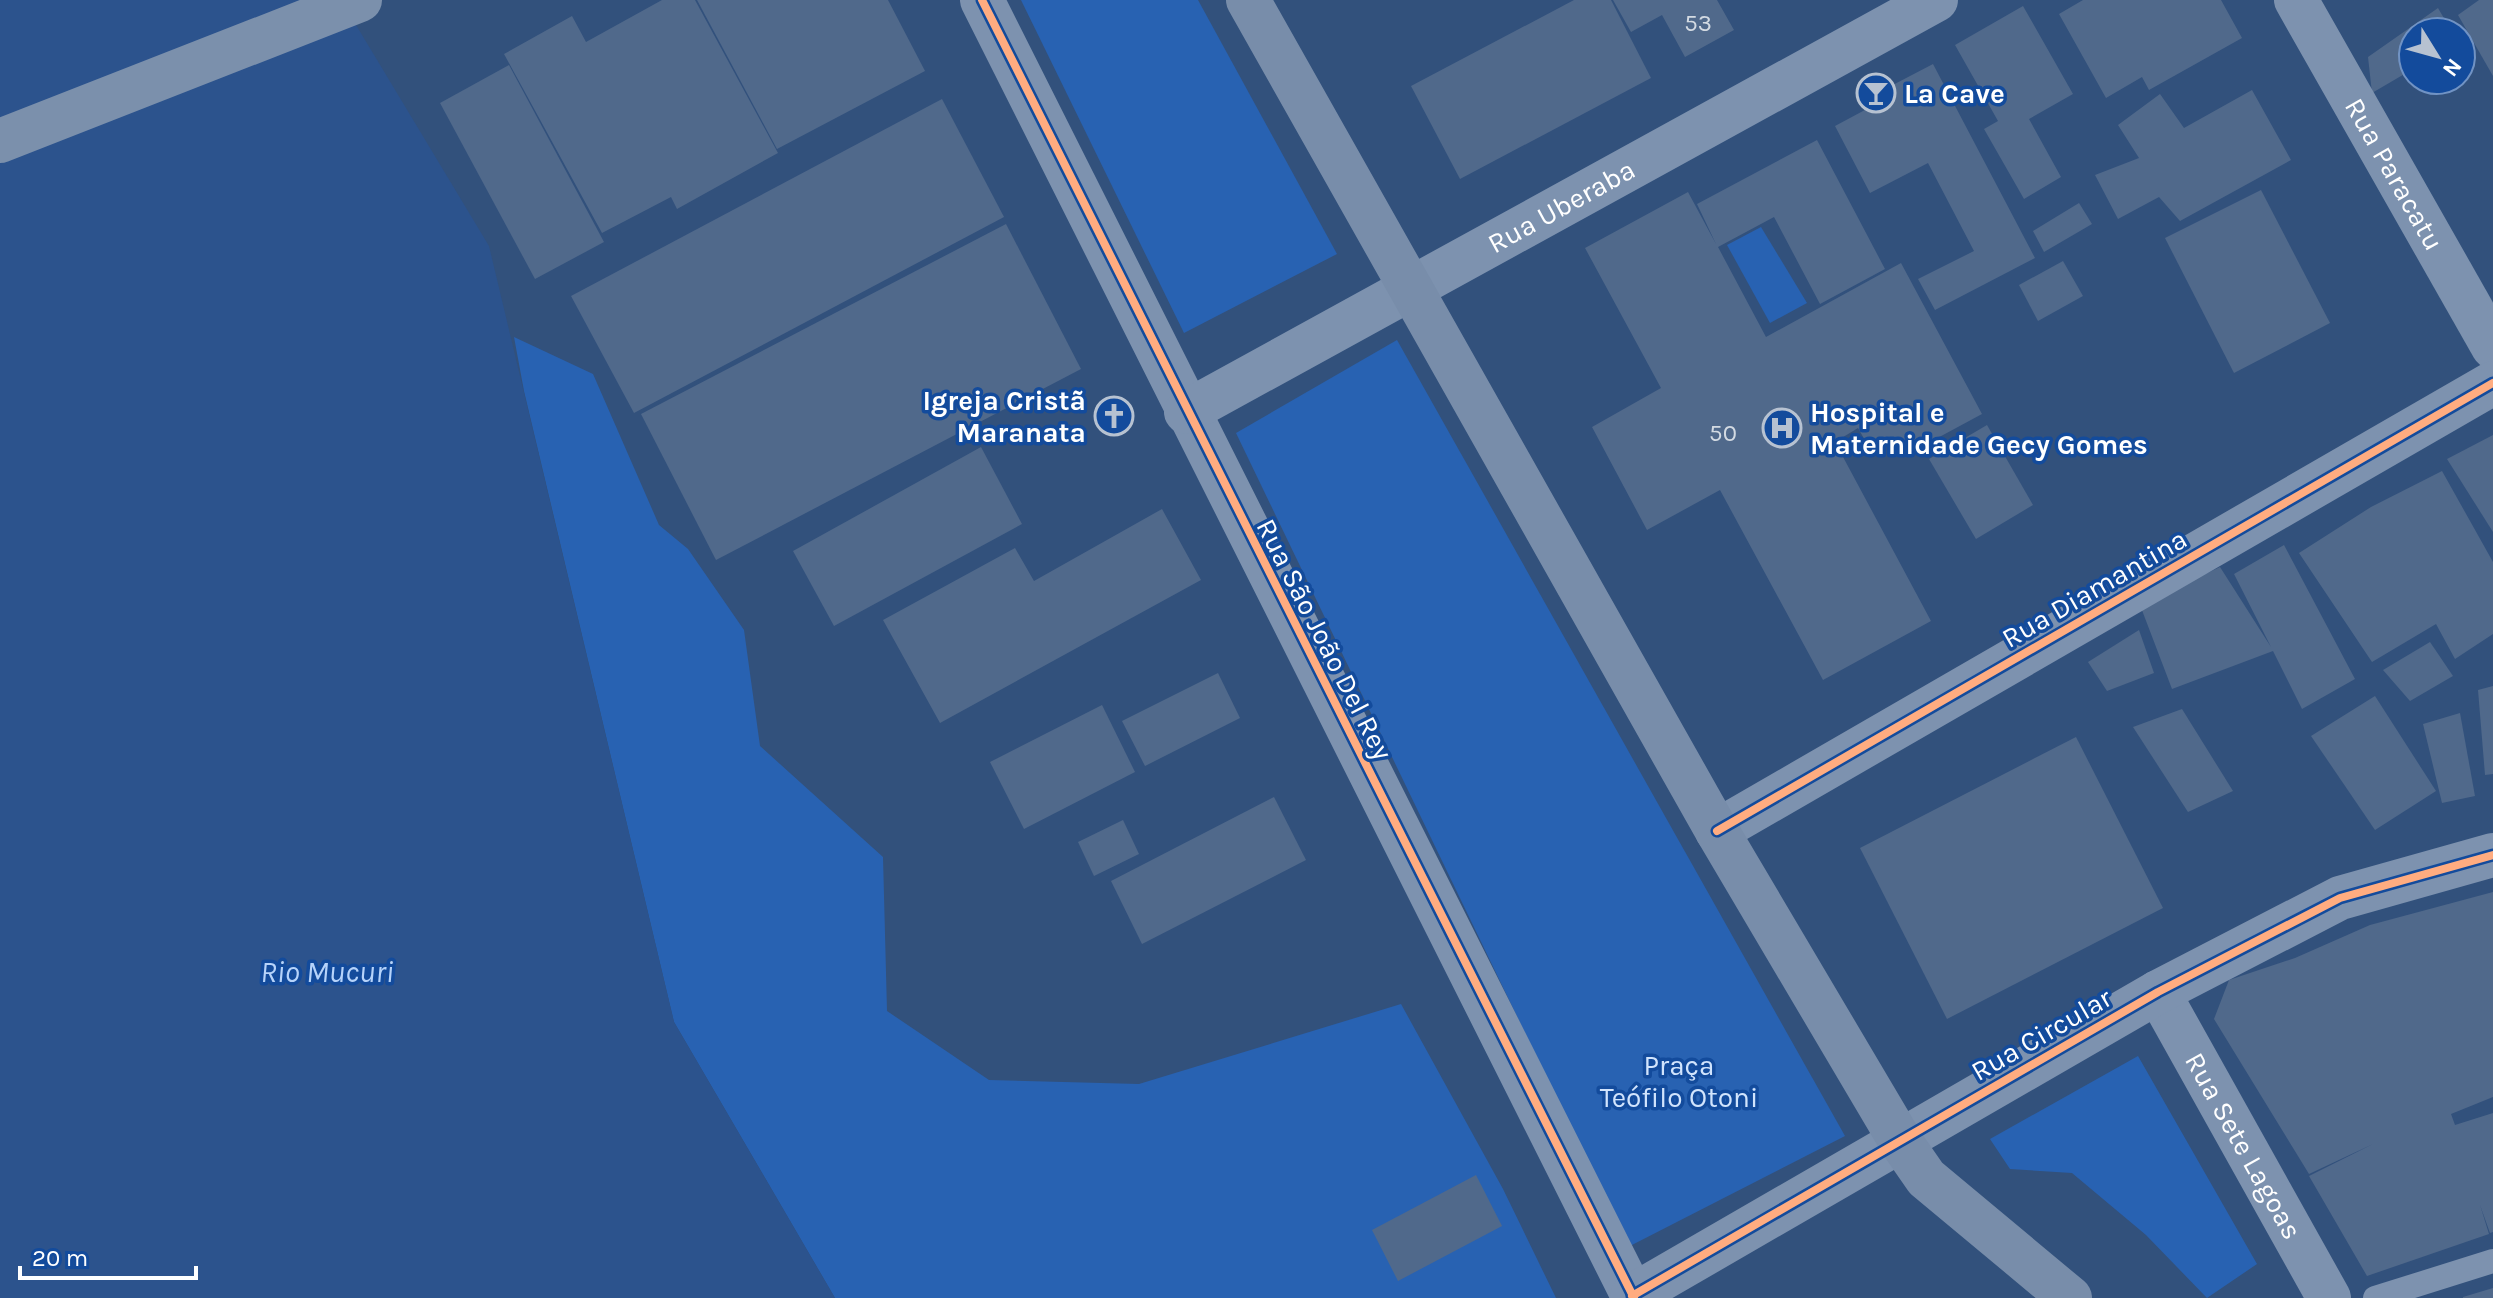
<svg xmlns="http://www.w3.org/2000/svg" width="2493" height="1298" viewBox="0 0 2493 1298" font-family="Karla,sans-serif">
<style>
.green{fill:#2862b2}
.water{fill:#2c538d}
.building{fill:#50698b}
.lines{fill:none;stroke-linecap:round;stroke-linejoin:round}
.lane{stroke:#7d92af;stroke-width:24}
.street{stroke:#7d92af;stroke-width:44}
.secondary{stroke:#788daa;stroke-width:44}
.primary{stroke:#7b90ac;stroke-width:44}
.cycleway-casing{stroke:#134b9c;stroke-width:13}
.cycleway{stroke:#ffac80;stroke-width:8}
.labels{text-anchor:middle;stroke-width:7;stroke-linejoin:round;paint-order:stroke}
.number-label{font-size:24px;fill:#d3dae2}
.poi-label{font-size:28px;font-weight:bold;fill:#fff;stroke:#134b9c;text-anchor:start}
.street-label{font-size:28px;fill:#fff;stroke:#134b9c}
.park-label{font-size:28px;fill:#d1e4fd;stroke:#134b9c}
.water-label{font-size:30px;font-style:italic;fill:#b6d3fa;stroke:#134b9c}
</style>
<rect width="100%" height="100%" fill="#32517c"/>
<g class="green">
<polygon points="1021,0 1198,0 1337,254 1184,333"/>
<polygon points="1761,227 1807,303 1770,323 1727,245"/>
<polygon points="514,337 593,374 659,525 688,549 744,630 760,746 883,857 887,1011 989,1080 1139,1084 1401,1004 1503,1189 1556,1298 835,1298 674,1022 524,391"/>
<polygon points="1397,340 1845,1136 1628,1247 1236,433"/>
<polygon points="2138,1056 2257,1264 2207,1298 2146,1235 2072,1173 2010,1169 1990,1139"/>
</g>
<polygon class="water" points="0,0 341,0 489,246 674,1022 835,1298 0,1298"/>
<g class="building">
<polygon points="662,0 695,0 778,153 677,209 671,197 602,233 504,54 572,16 586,42"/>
<polygon points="697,0 888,0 925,71 777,149"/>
<polygon points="1574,0 1611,0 1651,78 1460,179 1411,86"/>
<polygon points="1613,0 1717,0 1734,30 1685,57 1662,15 1631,32"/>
<polygon points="2083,0 2221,0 2242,38 2149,90 2142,77 2106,98 2059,14"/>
<polygon points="2479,0 2493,0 2493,76 2458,15"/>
<polygon points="2023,6 2073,94 2029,119 2061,177 2024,199 1984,129 1998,121 1955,45"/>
<polygon points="2438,8 2452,32 2413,32 2413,69 2372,93 2368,57"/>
<polygon points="1933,64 2035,258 1935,310 1918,279 1974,251 1928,163 1870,193 1835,126 1891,96 1887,88"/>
<polygon points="509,65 604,242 535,279 440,103"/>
<polygon points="2252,90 2291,160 2180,221 2159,197 2118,219 2095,175 2139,158 2118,125 2160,94 2184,128"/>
<polygon points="942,99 1004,217 634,413 571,296"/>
<polygon points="1817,140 1885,269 1820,304 1774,217 1718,247 1766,337 1901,263 1982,414 1906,455 1896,437 1871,451 1858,428 1835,442 1931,621 1823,680 1720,490 1647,530 1592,427 1661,388 1585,248 1688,192 1716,244 1697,204"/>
<polygon points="2261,190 2330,323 2234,373 2165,238"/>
<polygon points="2079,203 2092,224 2044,252 2033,231"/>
<polygon points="1006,224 1081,369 716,560 641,414"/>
<polygon points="2063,261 2083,296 2038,321 2019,285"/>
<polygon points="1987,425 2033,505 1976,539 1929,459"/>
<polygon points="2493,435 2493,532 2447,459"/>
<polygon points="981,447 1022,524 834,626 793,551"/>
<polygon points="2442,471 2493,562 2493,634 2455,659 2436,624 2372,662 2299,553 2371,507"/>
<polygon points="1162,509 1201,580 940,723 883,620 1015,548 1034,581"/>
<polygon points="2284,545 2355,679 2302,709 2273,651 2172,689 2140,605 2220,567 2271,647 2234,574"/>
<polygon points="2139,630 2154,673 2107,691 2088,662"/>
<polygon points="2430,642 2453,676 2410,701 2383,670"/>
<polygon points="1218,673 1240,718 1145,766 1122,721"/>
<polygon points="2493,686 2493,774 2485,775 2478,690"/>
<polygon points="2375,696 2436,791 2375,830 2311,736"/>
<polygon points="1102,705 1135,772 1024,829 990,762"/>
<polygon points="2182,709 2233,791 2188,812 2133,727"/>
<polygon points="2460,713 2475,796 2442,803 2423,724"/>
<polygon points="2076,737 2163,908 1947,1019 1860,848"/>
<polygon points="1274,797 1306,860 1142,944 1111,881"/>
<polygon points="1123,820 1139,854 1094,876 1078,842"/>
<polygon points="2493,892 2493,1097 2451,1114 2455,1125 2493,1113 2493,1232 2490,1233 2480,1205 2489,1234 2367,1276 2309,1176 2373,1144 2309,1174 2214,1019 2229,980 2295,958 2370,925"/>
<polygon points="1476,1175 1502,1226 1398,1281 1372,1230"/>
<polygon points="2493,1288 2493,1298 2463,1298 2463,1297"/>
</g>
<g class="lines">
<polyline class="lane" points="2375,1298 2493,1261"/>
<g class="street">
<polyline points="982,0 1634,1298"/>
<path id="s1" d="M 2296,0 L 2493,347"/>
<path id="s2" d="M 1186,412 L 1936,0"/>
<polyline points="1717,831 2493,383"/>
<path id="s3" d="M 2158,992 L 2329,1298"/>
<polyline points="1632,1296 2158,992 2340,898 2493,855"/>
</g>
<polyline class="secondary" points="1248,0 1717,831 1901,1142 1926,1178 2070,1298"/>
<polyline class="primary" points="0,141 360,0"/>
<defs>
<g id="cycleway">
<polyline points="982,0 1634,1298"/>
<polyline points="1717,831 2493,383"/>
<polyline points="1632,1296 2158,992 2340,898 2493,855"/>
</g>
</defs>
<use href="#cycleway" class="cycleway-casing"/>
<use href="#cycleway" class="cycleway"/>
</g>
<defs>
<symbol id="bar-ring" viewBox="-11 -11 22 22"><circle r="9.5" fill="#134b9c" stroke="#b7c2d1" stroke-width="1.5"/><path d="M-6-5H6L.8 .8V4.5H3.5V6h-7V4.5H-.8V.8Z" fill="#b7c2d1"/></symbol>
<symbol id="church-ring" viewBox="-11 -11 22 22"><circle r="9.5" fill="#134b9c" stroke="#b7c2d1" stroke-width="1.5"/><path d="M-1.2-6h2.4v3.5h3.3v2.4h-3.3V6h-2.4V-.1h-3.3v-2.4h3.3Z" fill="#b7c2d1"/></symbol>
<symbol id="hospital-ring" viewBox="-11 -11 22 22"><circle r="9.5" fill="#134b9c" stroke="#b7c2d1" stroke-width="1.5"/><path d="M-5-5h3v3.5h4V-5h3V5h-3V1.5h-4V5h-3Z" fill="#b7c2d1"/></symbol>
</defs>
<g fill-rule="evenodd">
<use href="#bar-ring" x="1854" y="71" width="44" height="44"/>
<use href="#church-ring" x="1092" y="394" width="44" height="44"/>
<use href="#hospital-ring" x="1760" y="406" width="44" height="44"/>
</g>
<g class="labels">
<g class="number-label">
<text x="1698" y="31">53</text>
<text x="1723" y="441">50</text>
</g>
<g class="poi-label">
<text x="1904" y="103">La Cave</text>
<text x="1086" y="410" text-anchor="end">Igreja Cristã<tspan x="1086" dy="32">Maranata</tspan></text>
<text x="1810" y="422">Hospital e<tspan x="1810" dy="32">Maternidade Gecy Gomes</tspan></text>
</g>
<g class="street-label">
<text dy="10" stroke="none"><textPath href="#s1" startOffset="200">Rua Paracatu</textPath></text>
<text dy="10" stroke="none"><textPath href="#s2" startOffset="428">Rua Uberaba</textPath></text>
<text transform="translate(2094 588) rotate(-30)" y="10">Rua Diamantina</text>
<text transform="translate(1325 639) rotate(63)" y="10">Rua São João Del Rey</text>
<text transform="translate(2041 1034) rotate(-30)" y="10">Rua Circular</text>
<text dy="10" stroke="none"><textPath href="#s3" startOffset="176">Rua Sete Lagoas</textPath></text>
</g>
<g class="park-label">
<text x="1679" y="1075">Praça<tspan x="1679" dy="32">Teófilo Otoni</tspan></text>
</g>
<g class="water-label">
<text x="327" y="982">Rio Mucuri</text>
</g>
</g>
<g transform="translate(2437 56) rotate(127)"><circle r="38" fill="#134b9c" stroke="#7193c4" stroke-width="2"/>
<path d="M0-6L14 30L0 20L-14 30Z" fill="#b7c2d1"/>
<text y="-12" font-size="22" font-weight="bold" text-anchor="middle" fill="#ffffff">N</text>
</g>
<path d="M20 1266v12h176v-12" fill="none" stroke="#ffffff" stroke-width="4"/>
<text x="32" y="1266" font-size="24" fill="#ffffff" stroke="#134b9c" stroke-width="6" paint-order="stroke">20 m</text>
</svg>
